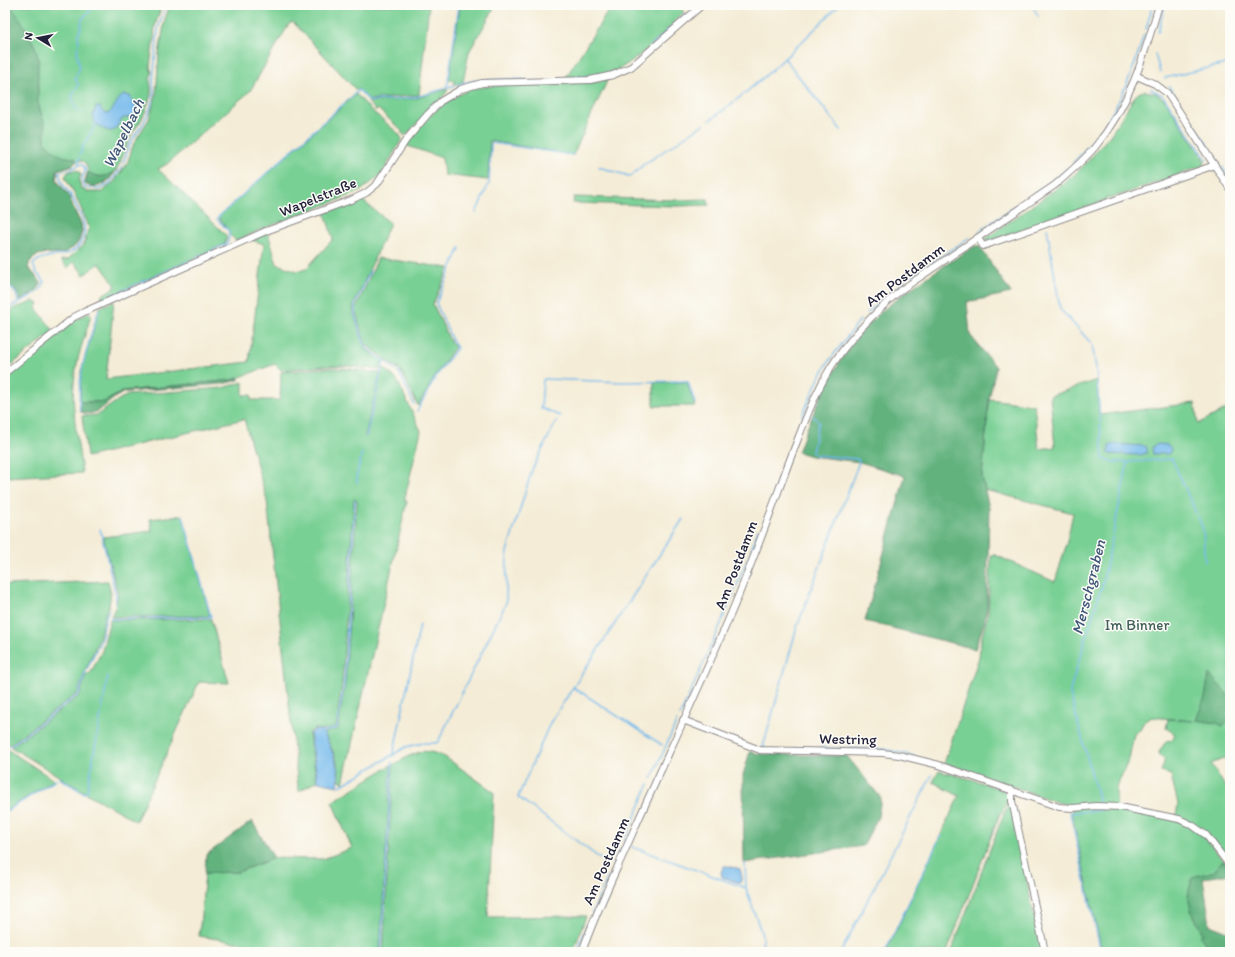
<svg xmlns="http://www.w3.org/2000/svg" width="1235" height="957" viewBox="0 0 1235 957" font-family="Itim,sans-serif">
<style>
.green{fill:#79d094;stroke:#4e7968}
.forest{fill:#62b27e;stroke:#426a5c}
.water{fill:#75baec;stroke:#4c6e94}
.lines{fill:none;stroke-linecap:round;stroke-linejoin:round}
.stream{stroke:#75baec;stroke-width:1.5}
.minor-casing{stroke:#8b8788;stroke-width:8}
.minor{stroke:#fff;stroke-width:6}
.labels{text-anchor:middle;stroke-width:3;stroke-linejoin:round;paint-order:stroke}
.street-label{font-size:15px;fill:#22223b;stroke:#fdfcf7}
.park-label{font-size:15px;fill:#405f5a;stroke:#fdfcf7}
.water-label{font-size:16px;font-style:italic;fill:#3f5779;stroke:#fdfcf7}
</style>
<rect width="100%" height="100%" fill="#fdfcf7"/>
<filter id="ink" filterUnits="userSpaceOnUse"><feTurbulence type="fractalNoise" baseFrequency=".025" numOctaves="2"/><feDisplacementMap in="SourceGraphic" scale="8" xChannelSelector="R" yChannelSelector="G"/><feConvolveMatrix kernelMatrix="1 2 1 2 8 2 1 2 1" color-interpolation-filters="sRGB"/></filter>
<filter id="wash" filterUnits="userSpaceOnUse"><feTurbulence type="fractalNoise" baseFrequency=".012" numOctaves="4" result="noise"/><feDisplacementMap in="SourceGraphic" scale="16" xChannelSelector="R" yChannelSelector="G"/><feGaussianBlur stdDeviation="0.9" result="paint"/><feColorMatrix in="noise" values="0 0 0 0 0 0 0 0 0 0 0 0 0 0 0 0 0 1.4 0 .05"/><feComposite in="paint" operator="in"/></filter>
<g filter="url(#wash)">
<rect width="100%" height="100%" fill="#f4ecd6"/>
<g class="green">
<path d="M 5,5 L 162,5 C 159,15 152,29 155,39 L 153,44 L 150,67 L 152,73 C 148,81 152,85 151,94 C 150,97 149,102 147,105 C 146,111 143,117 140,122 C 137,127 132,132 130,137 C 123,154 112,197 85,184 C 85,174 92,170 83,161 L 76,161 L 73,165 L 57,170 L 57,181 L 69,196 L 75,212 L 81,224 L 82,231 L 79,241 L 74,247 L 64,253 L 57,254 L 47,253 L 38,255 L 30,261 L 28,267 L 41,283 C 38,292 28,296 20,300 L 17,293 L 5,279 Z"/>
<polygon points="170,5 429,5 419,95 369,100 358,89 356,90 293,22 289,24 250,91 167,164 158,169 227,236 225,244 103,299 101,296 116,286 99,263 84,275 74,262 67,268 61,260 67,260 83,246 89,227 77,199 65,177 68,172 75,170 79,171 81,175 79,180 81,188 87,192 102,192 114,182 122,171 127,164 134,143 149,119 156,95 159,54 165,19"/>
<polygon points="460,5 496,5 469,52 463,82 454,85 454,80 449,80"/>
<path d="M 612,5 L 678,5 L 684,12 C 664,32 638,63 611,72 C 597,77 581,77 566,77 Z"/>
<polygon points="608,79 573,155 490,141 488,180 444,175 442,158 405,145 428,118 442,104 462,93 473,88 505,85 596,82"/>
<polygon points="447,89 447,92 405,136 401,132 402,131 378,109 376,111 368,102 416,98"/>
<polygon points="1145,91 1156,93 1166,101 1205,161 1203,166 1109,199 1108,198 1105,198 1106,200 990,241 985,239 1060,186 1074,175 1087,162 1111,134 1135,96 1140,92"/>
<polygon points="356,94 371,110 399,134 402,139 381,175 359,192 262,229 236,241 228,233 229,231 218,217"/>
<polygon points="574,197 678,200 708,199 709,205 677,206 573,203"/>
<polygon points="362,200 390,223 354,305 353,310 363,344 367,350 383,360 380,370 350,366 325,366 281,370 275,364 232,380 124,391 104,402 80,402 81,371 100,307 114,301 106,379 249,362 264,244 252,240 268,233 277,264 297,271 306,269 333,239 325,213"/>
<polygon points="378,258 449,268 433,304 450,341 455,347 436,375 418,406 401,371 369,347 365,343 355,310"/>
<path d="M 33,301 L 39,304 L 36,308 L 54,331 L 5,370 L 5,327 L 9,322 L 5,320 L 5,315 C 17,304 22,308 33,301 Z"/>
<path d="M 88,313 L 91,315 C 86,333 79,351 76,369 C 69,402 78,439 82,473 L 5,477 L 5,378 L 77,319 Z"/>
<path d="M 383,367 L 397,380 L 421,431 L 404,501 L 407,501 L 343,783 L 340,780 L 336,758 L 324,733 L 338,729 L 345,683 L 357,500 L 354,499 L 342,684 L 336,727 C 332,728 328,730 325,730 C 318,730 313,726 309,734 L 317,781 L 299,791 L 298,787 L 267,501 L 244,419 L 87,457 L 82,416 L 97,415 L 120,399 L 128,395 L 223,388 L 243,382 L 243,395 L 251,395 L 251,400 L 280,400 L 281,372 L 325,368 L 350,369 L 380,373 L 365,436 L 366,437 Z"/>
<polygon points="1097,380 1099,415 1195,403 1198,424 1230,407 1230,756 1211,764 1230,794 1230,862 1207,834 1176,816 1178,804 1171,775 1161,772 1165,759 1158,754 1166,741 1172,740 1175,734 1166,728 1168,719 1193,721 1150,717 1145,720 1140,729 1134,734 1129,759 1116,788 1116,809 1179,821 1199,832 1230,867 1195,879 1192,887 1219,952 1102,952 1071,811 1073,811 1071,806 1054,801 968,770 944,764 979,657 981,640 988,614 991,556 993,557 993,554 1055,582 1066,546 1073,513 985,490 982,477 989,399 1034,405 1039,449 1055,447 1050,396"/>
<polygon points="654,382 687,382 695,406 654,406"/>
<polygon points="183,515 210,616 111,617 116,605 118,594 103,537 152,531 150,519"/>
<polygon points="108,581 111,593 109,606 106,612 99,639 84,674 78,693 9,745 5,742 5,585"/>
<polygon points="211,619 229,683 199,682 136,821 86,793 11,747 80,695 86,674 90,674 102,651 110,620"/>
<polygon points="5,748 54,780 5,811"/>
<polygon points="423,751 435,753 445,757 494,792 488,917 586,916 573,952 383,952 393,765 409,756"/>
<polygon points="391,765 380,952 295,952 199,936 205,873 238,872 274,858 323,859 352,848 332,802"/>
<polygon points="939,771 974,780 1003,790 1008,795 1009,800 999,816 947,952 886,952 959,796 933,782"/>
<polygon points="1010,803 1042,952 951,952 1004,813"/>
</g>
<g class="forest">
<path d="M 5,5 L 10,5 L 22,22 L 35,46 L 38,58 L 38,103 L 45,125 L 45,142 C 50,148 59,156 66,157 C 71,158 72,157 76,159 L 75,163 L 73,165 L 57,170 L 57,181 L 69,196 L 75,212 L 81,224 L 82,231 L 79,241 L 74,247 L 64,253 L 57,254 L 47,253 L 38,255 L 30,261 L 28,267 L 41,283 C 38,292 28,296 20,300 L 17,293 L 5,279 Z"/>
<path d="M 117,170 C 108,180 100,191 85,184 L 88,172 C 100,179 106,177 117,170 Z"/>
<path d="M 975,246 L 980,247 L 1011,293 L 967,302 L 970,335 L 996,367 L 989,399 L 982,477 L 989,508 L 987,608 L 984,623 L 975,649 L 865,621 L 905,476 L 860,462 L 811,456 L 798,452 C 818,398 842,344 888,306 C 915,284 945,265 975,246 Z"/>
<path d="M 239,378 L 239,380 L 222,384 L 126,392 C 121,394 116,396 112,400 C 103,407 94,417 81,412 L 79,402 L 104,402 L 124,391 L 232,380 Z"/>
<polygon points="1209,674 1230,697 1230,718 1223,726 1216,723 1196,720 1205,697"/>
<polygon points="750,751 759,754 847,756 881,798 878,817 863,846 744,863 743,775"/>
<polygon points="252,821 274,858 238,872 205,873 206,855"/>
<polygon points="1223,861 1230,869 1230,874 1203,878 1210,925 1230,933 1230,952 1211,952 1200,936 1203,934 1191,910 1188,896 1192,877 1215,871 1219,863"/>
</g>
<g class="water">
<path d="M 124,95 L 130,96 L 133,103 L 138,107 C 139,118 129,116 122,119 C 119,122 117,128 114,130 C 108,134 98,125 94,122 L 93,116 L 96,107 L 100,107 C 102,111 104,115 109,113 C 116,107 117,98 124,95 Z"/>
<polygon points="1113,444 1144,446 1147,447 1147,453 1140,455 1109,454 1108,453 1109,446"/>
<polygon points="1158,444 1168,445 1170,447 1171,451 1169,454 1153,454 1152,447"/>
<path d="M 314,730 L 321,730 L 323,732 C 330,744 342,772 338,786 L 318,782 L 310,734 Z"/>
<polygon points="724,866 727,866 740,869 742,877 740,883 722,877 721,872"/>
</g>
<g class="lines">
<g class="stream">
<polyline points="1032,5 1038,16"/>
<polyline points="1146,29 1153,5"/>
<polyline points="1158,32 1165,5"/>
<polyline points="79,43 78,36 81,27 82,19 95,5"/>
<path d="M 78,46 L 77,55 L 80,68 L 75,77 L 78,85 L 72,96 C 76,105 71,110 84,112"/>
<polyline points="651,46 685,15"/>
<polyline points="1155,54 1160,72"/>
<polyline points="785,59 841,130"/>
<polyline points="576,77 594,76"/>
<polyline points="1165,78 1230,63"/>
<polyline points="486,80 524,79"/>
<polyline points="1169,87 1184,109"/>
<polyline points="447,88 459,5"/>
<polyline points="1151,89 1162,95 1166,100 1207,160"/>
<polyline points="1189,116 1218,161"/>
<path d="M 710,120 C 757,87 798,46 839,5"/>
<polyline points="80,154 84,144 96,124"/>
<path d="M 1073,163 C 1083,152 1093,142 1101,130 C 1122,102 1134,68 1144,35"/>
<polyline points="78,166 79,158"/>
<polyline points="599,167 629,176 631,176 643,165 704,124"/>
<polyline points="1222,167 1230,179"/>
<polyline points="476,213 489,183 491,145 492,143 573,155"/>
<polyline points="1047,228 1060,309 1092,344 1096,368 1103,459 1114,462 1128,462 1103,582 1071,687 1070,693 1100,805"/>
<polyline points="979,231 1048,184 1068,168"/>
<polyline points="370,271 355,305 355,315 364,343 368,349 399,372 414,404"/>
<polyline points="913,276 970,237"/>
<polyline points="5,281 16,294 18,302"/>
<path d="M 102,300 L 227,244 L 229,238 L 229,231 L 217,219 L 218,217 L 359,90 L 369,101 C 384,100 400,100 416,97 C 438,92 459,81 482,80"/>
<path d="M 5,310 L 8,308 L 33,295 L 42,288 L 44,281 L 36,272 L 33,265 C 45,248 75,267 84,234 C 87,225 75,202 70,194 C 67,190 63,186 61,181 C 60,179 60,175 59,172 L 71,169 L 81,164 C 90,171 82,173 82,181 C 82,181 84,187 85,188 L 100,189 L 109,184 L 121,169 L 131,141 L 143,124 L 150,109 L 154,94 L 153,81 L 158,29 L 166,5"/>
<polyline points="867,313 882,300 906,281"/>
<path d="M 80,411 C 76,375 89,343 99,309"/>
<polyline points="417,411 437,375 457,348 452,340 436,303 460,248"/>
<polyline points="560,416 541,408 543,380 545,379 623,382 686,381 688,382 695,403"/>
<polyline points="802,416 819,378 829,361 860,320"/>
<polyline points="366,436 384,360"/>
<path d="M 1129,462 L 1172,459 L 1202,526 C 1205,538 1203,550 1205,562"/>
<polyline points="357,483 357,474 362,453"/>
<polyline points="100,529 116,595 115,603"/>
<polyline points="750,554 758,530"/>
<polyline points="110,619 211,617 183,516"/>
<polyline points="573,687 662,745"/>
<polyline points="680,716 719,628 748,558"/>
<polyline points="323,732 337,728 344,684 355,500"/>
<polyline points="10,746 79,694 85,673 101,640 107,613 110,610"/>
<polyline points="765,747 763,747 797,627 859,462 858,459 815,455 812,453 817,428 819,422 813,416"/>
<polyline points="795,748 883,749 914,756"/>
<polyline points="393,756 420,625"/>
<polyline points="59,778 84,793 87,792 108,676"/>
<polyline points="652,778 677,721"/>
<polyline points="340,786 406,747 423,743 435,743 438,742 506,603 507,552 532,470 557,420"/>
<polyline points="5,812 56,780"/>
<polyline points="624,842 649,784"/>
<polyline points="632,847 746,888"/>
<polyline points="606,863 518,797 550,723 683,519"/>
<polyline points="745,864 746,888 762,935 763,952"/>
<polyline points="613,866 621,848"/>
<polyline points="592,913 608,877"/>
<polyline points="381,952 392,762"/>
<polyline points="577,952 589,920"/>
<polyline points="841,952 932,775"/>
<polyline points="885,952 941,835"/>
<polyline points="1101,952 1070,813 1102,810 1101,809"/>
</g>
</g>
</g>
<g filter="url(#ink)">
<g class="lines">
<defs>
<g id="minor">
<polyline points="1137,76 1155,84 1167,93 1230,189"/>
<polyline points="978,238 983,246 1215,165"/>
<polyline points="5,373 74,317 84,312 266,231 351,200 366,193 377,184 406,140 428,114 441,101 461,89 482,83 590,80 613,75 631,67 702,5"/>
<polyline points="683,720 760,750 883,753 899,755 939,765 1059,807 1073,808 1096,806 1120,807 1179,819 1192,825 1206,835 1230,866"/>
<polyline points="1012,790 1012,801 1045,952"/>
<path d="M 582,952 C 596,911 616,872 633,832 C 663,765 694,699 723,632 C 748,576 768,519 789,462 C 802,429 813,396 831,367 C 850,337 874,313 901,290 L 1055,185 C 1069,173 1083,161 1095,147 C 1130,105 1144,56 1159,5"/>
</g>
</defs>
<use href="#minor" class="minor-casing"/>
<use href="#minor" class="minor"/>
</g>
</g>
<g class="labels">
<g class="street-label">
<text transform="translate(318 197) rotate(-22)" y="5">Wapelstraße</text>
<text transform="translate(905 275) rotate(-37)" y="5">Am Postdamm</text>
<text transform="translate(736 565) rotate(-69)" y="5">Am Postdamm</text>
<text transform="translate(848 739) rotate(1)" y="5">Westring</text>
<text transform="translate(606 861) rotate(-66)" y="5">Am Postdamm</text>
</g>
<g class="park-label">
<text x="1137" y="630">Im Binner</text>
</g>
<g class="water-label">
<text transform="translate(123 133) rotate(-64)" y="6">Wapelbach</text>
<text transform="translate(1088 587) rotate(-76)" y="6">Merschgraben</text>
</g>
</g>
<rect width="1235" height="957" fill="none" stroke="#fdfcf7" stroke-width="20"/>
<g transform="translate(38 38) rotate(280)" stroke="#fdfcf7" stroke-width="3" paint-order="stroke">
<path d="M0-3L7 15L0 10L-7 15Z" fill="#22223b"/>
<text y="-6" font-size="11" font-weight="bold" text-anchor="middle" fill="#22223b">N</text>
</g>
</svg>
